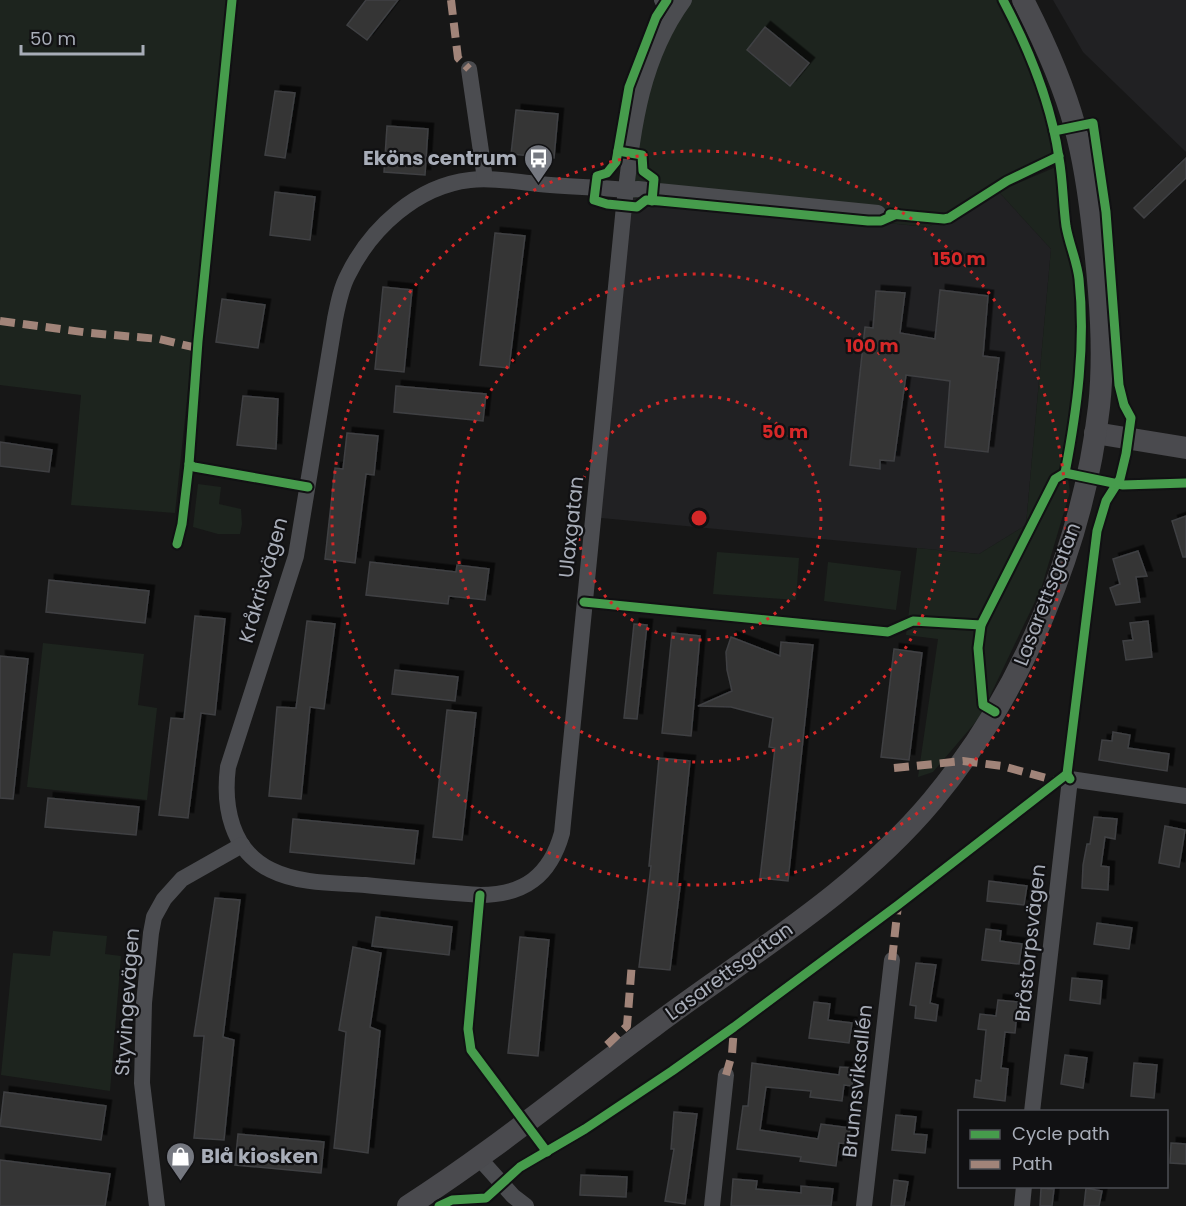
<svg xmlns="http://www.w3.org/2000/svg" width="1186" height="1206" viewBox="0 0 1186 1206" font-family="Poppins,sans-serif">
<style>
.built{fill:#212123}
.green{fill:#1d241e}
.building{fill:#353536;stroke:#3f4043;stroke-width:1.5;filter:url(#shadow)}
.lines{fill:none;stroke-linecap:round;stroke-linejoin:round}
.street{stroke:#4b4c50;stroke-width:16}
.secondary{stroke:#4a4a4e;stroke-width:22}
.quiet{stroke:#a18479;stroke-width:8;stroke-dasharray:15 8;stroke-linecap:butt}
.cycleway-casing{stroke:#111113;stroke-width:13}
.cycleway{stroke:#469c4c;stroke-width:9}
.ring{fill:none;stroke:#d62828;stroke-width:3;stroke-dasharray:3 6}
.labels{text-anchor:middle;stroke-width:4.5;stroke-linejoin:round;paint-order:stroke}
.poi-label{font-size:20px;font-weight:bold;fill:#a8adb8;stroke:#111113;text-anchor:end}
.street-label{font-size:20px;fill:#a8adb8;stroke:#111113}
.centre{fill:#d62828;stroke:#111113;stroke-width:3}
.ring-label{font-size:18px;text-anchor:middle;font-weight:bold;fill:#d62828;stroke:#111113;stroke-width:4.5;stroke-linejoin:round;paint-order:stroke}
</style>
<defs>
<filter id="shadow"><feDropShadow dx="5.5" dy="-5.5" stdDeviation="0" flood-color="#0009"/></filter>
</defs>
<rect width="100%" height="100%" fill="#171717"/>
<g class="built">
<polygon points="1053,0 1186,0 1186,152 1083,52"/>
<polygon points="999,192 1051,249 1026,525 979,554 591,517 623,197 928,227"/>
</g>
<g class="green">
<polygon points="0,0 229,0 175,513 71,505 81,395 0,385"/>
<polygon points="680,0 998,0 1040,94 1054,153 1002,190 1056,167 1060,207 1074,282 1076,363 1064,452 1070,492 1041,589 980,717 933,772 918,777 938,639 906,635 917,548 979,554 1026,525 1051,249 999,192 928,227 623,197 628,120"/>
<polygon points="198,484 221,487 219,504 241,509 242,524 240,534 218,534 193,527"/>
<polygon points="717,552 799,558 796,600 713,594"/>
<polygon points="828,562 901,571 896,610 824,601"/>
<polygon points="43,643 144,654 138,705 157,708 147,800 27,787"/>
<polygon points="53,931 107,936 105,954 121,956 110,1091 1,1075 13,953 50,956"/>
</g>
<g class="building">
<polygon points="366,0 398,0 367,40 347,25"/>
<polygon points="765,27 809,63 790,86 747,50"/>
<polygon points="275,91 295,93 285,158 265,155"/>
<polygon points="516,110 558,114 554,158 511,154"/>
<polygon points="387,126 428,129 425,175 384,172"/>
<polygon points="1186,158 1186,178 1144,218 1134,208"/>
<polygon points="275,192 315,197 310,240 270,235"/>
<polygon points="495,233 525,236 509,368 480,365"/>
<polygon points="383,287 412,290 404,372 375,369"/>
<polygon points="940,290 988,296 983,356 999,358 988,452 945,447 950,381 906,375 894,461 880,460 880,469 850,465 865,327 873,328 876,291 905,293 900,333 935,339"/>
<polygon points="222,299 265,305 258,348 216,342"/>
<polygon points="396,386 486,394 483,421 394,412"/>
<polygon points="243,396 278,399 276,449 237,445"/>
<polygon points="347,433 378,436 374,475 366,474 355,563 325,559 335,468 343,469"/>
<polygon points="0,442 52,450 49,472 0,466"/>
<polygon points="1186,516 1186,557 1183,557 1172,521"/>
<polygon points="1138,551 1147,576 1136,577 1140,602 1116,605 1110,588 1120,584 1113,559"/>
<polygon points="370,562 456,572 457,565 489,569 485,600 449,596 448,604 366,595"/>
<polygon points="49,580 149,591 145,623 46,612"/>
<polygon points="195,616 225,619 215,715 201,713 188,818 159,815 171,718 184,719"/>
<polygon points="307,621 335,624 324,709 310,707 301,799 269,796 277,707 296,708"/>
<polygon points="1148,621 1152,657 1126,660 1123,641 1133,640 1130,623"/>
<polygon points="634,624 647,625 637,719 624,718"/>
<polygon points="672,633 700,636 691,736 662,733"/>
<polygon points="731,637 780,656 781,642 813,645 788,881 760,878 775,748 769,747 773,718 731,707 698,706 732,691 727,670 726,652"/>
<polygon points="894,649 922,653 909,760 881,757"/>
<polygon points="0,656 28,659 13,799 0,798"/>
<polygon points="395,670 458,677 455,701 392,694"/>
<polygon points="447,710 476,713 462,840 433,837"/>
<polygon points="1113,732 1130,735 1128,748 1169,754 1167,771 1099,760 1102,740 1112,741"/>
<polygon points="659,758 690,761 677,886 680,887 670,970 639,967 651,866 649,866"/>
<polygon points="48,798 139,807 136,835 45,827"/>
<polygon points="1094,817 1117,819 1115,839 1105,837 1101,866 1109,867 1108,890 1082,888 1083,865 1087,844 1090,844"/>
<polygon points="293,819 418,831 414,864 290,852"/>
<polygon points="1165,826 1185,830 1179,867 1159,863"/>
<polygon points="989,881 1027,886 1024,905 987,901"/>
<polygon points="215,898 240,900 223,1037 234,1040 224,1140 194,1138 204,1036 194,1036"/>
<polygon points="376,917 452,927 449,955 372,946"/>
<polygon points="1097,923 1132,928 1129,949 1094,944"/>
<polygon points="986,929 1001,931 1000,941 1022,944 1019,964 982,960"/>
<polygon points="520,937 549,940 538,1056 508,1053"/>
<polygon points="353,947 381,953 370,1027 380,1031 368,1153 334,1148 346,1032 339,1030"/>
<polygon points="916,963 936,965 930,1003 938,1005 936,1021 915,1018 916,1006 910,1005"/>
<polygon points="1072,978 1102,981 1100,1004 1070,1000"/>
<polygon points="998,1000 1018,1002 1015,1033 1005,1032 1001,1068 1008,1069 1005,1101 974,1097 976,1080 981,1081 986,1030 978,1029 980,1014 996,1016"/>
<polygon points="814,1002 830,1004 828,1020 852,1023 849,1043 809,1038"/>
<polygon points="1065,1055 1087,1058 1083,1088 1061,1084"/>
<polygon points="752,1063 839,1075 840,1067 854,1068 852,1086 844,1085 842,1101 810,1097 811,1091 766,1087 760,1130 818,1139 821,1124 850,1128 848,1144 839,1143 836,1166 800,1161 801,1157 737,1149 743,1106 748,1106"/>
<polygon points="1134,1063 1157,1065 1154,1098 1131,1096"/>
<polygon points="4,1092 106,1106 101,1140 0,1126"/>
<polygon points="674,1112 697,1114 685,1204 665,1201 674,1149 671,1149"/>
<polygon points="896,1115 916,1117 914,1134 927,1135 925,1153 892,1150"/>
<polygon points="238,1134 324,1142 321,1173 235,1165"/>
<polygon points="1171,1143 1186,1144 1186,1164 1170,1163"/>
<polygon points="0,1160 110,1174 105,1206 0,1206"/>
<polygon points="581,1175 627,1177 626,1197 580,1195"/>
<polygon points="733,1179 757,1181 756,1189 801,1193 801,1186 833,1189 831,1206 731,1206"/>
<polygon points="894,1180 908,1182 904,1206 891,1206"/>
<polygon points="1041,1188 1054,1189 1052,1206 1040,1206"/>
<polygon points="1086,1188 1102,1191 1099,1206 1084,1206"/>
</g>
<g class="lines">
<g class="street">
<polyline points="662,0 677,9"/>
<path d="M 684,0 C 639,62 633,132 624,206 L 562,833 C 550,876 524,895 480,895 C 442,892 403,889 365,885 C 335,883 299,884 271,870 C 231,851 223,806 228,767 L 296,556 L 335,319 C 338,304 341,288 348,275 C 371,228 417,186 470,180 C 493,177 516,182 539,184 C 568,187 597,187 626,190 L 638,189 L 878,213"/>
<polyline points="469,69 485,179"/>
<polyline points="1032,1112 1070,779 1186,796"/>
<polyline points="479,1158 513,1196 526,1206"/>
<polyline points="157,1206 142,1083 144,1003 151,933 154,917 164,899 182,879 242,845"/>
<polyline points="712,1206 726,1075"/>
<polyline points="864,1206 892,960"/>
<polyline points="1022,1206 1024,1186"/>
</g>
<g class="secondary">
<polyline points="1095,433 1186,448"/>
<path d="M 408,1206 C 494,1151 572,1086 654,1026 C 749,955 855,893 932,801 C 1022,693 1083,547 1099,407 C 1105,352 1100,294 1094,239 C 1090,202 1085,163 1075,127 C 1063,83 1044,41 1023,0"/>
</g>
<g class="quiet">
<polyline points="451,0 458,58 469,69"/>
<polyline points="0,321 90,333 159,339 197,348"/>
<polyline points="894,768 963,761 1002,766 1057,781"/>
<polyline points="892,960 898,905"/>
<polyline points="607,1045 627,1026 632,962"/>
<polyline points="726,1075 732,1054 734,1027"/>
</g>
<defs>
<g id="cycleway">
<polyline points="232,0 198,341 189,464 194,467 308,487"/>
<polyline points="667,0 656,17 629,87 616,162 607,173 597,176 594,200 607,204 637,207 646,200 660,201 868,221 881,221 897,214"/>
<path d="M 1003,0 C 1029,49 1051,102 1059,158 C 1063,180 1063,203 1066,226 C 1069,244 1077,261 1079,279 C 1086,344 1077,410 1065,473"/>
<polyline points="1054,131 1093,123 1106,212 1119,385 1124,405 1131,418 1126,454 1120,479 1106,501 1097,531 1067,774 1070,779"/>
<polyline points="618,151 642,155 643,171 654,179 652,201"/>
<polyline points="890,214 944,219 949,218 1007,181 1059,156"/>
<polyline points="177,544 182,524 189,464"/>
<polyline points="584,602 888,632 913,621 981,625"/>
<polyline points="995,712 983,705 978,648 981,625 1055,479 1065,473 1123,485 1186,483"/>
<polyline points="480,895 468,1029 471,1050 547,1152"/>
<polyline points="439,1206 452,1200 486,1198 520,1167 585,1129 672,1071 734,1027 898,905 1067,774"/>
</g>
</defs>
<use href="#cycleway" class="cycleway-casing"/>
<use href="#cycleway" class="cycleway"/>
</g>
<g class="ring">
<circle cx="699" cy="518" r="122"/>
<circle cx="699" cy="518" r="244"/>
<circle cx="699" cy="518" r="367"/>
</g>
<defs>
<symbol id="bus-pin" viewBox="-11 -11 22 30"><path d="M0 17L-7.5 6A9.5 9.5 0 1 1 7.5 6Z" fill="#757880" stroke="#111113"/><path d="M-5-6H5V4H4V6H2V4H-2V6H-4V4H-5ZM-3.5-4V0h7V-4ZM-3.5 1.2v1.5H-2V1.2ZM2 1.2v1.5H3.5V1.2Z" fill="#fff"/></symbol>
<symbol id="shop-pin" viewBox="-11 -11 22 30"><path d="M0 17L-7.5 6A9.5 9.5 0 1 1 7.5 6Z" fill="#757880" stroke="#111113"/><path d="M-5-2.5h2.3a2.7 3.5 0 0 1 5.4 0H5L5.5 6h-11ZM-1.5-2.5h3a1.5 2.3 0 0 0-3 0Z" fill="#fff"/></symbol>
</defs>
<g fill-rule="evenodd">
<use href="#bus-pin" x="522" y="142" width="33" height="45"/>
<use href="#shop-pin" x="164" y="1140" width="33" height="45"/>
</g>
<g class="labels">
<g class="poi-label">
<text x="517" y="165">Eköns centrum</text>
<text x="201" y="1163" text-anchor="start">Blå kiosken</text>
</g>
<g class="street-label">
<text transform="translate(571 527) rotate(-84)" y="7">Ulaxgatan</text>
<text transform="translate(263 580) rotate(-74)" y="7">Kråkrisvägen</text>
<text transform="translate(1047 594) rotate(-69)" y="7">Lasarettsgatan</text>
<text transform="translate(1030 943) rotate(-84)" y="7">Bråstorpsvägen</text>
<text transform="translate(729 971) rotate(-36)" y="7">Lasarettsgatan</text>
<text transform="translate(127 1002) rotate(-86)" y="7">Styvingevägen</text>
<text transform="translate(857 1081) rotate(-84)" y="7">Brunnsviksallén</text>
</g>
</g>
<circle cx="699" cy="518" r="9" class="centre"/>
<g class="ring-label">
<text x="959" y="265">150 m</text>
<text x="872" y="352">100 m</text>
<text x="785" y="438">50 m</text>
</g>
<rect x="958" y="1110" width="210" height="78" fill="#111113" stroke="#4d4f55" stroke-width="1.5"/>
<rect x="970" y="1130" width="30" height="9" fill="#469c4c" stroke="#4d4f55" stroke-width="1.5"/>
<text x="1012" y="1140" font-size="18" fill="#a8adb8">Cycle path</text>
<rect x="970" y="1160" width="30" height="9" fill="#a18479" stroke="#4d4f55" stroke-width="1.5"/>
<text x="1012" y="1170" font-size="18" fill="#a8adb8">Path</text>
<path d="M21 45v9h122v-9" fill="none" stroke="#a8adb8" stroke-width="3"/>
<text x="30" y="45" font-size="18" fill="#a8adb8" stroke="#111113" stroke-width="4.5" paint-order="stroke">50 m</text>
</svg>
